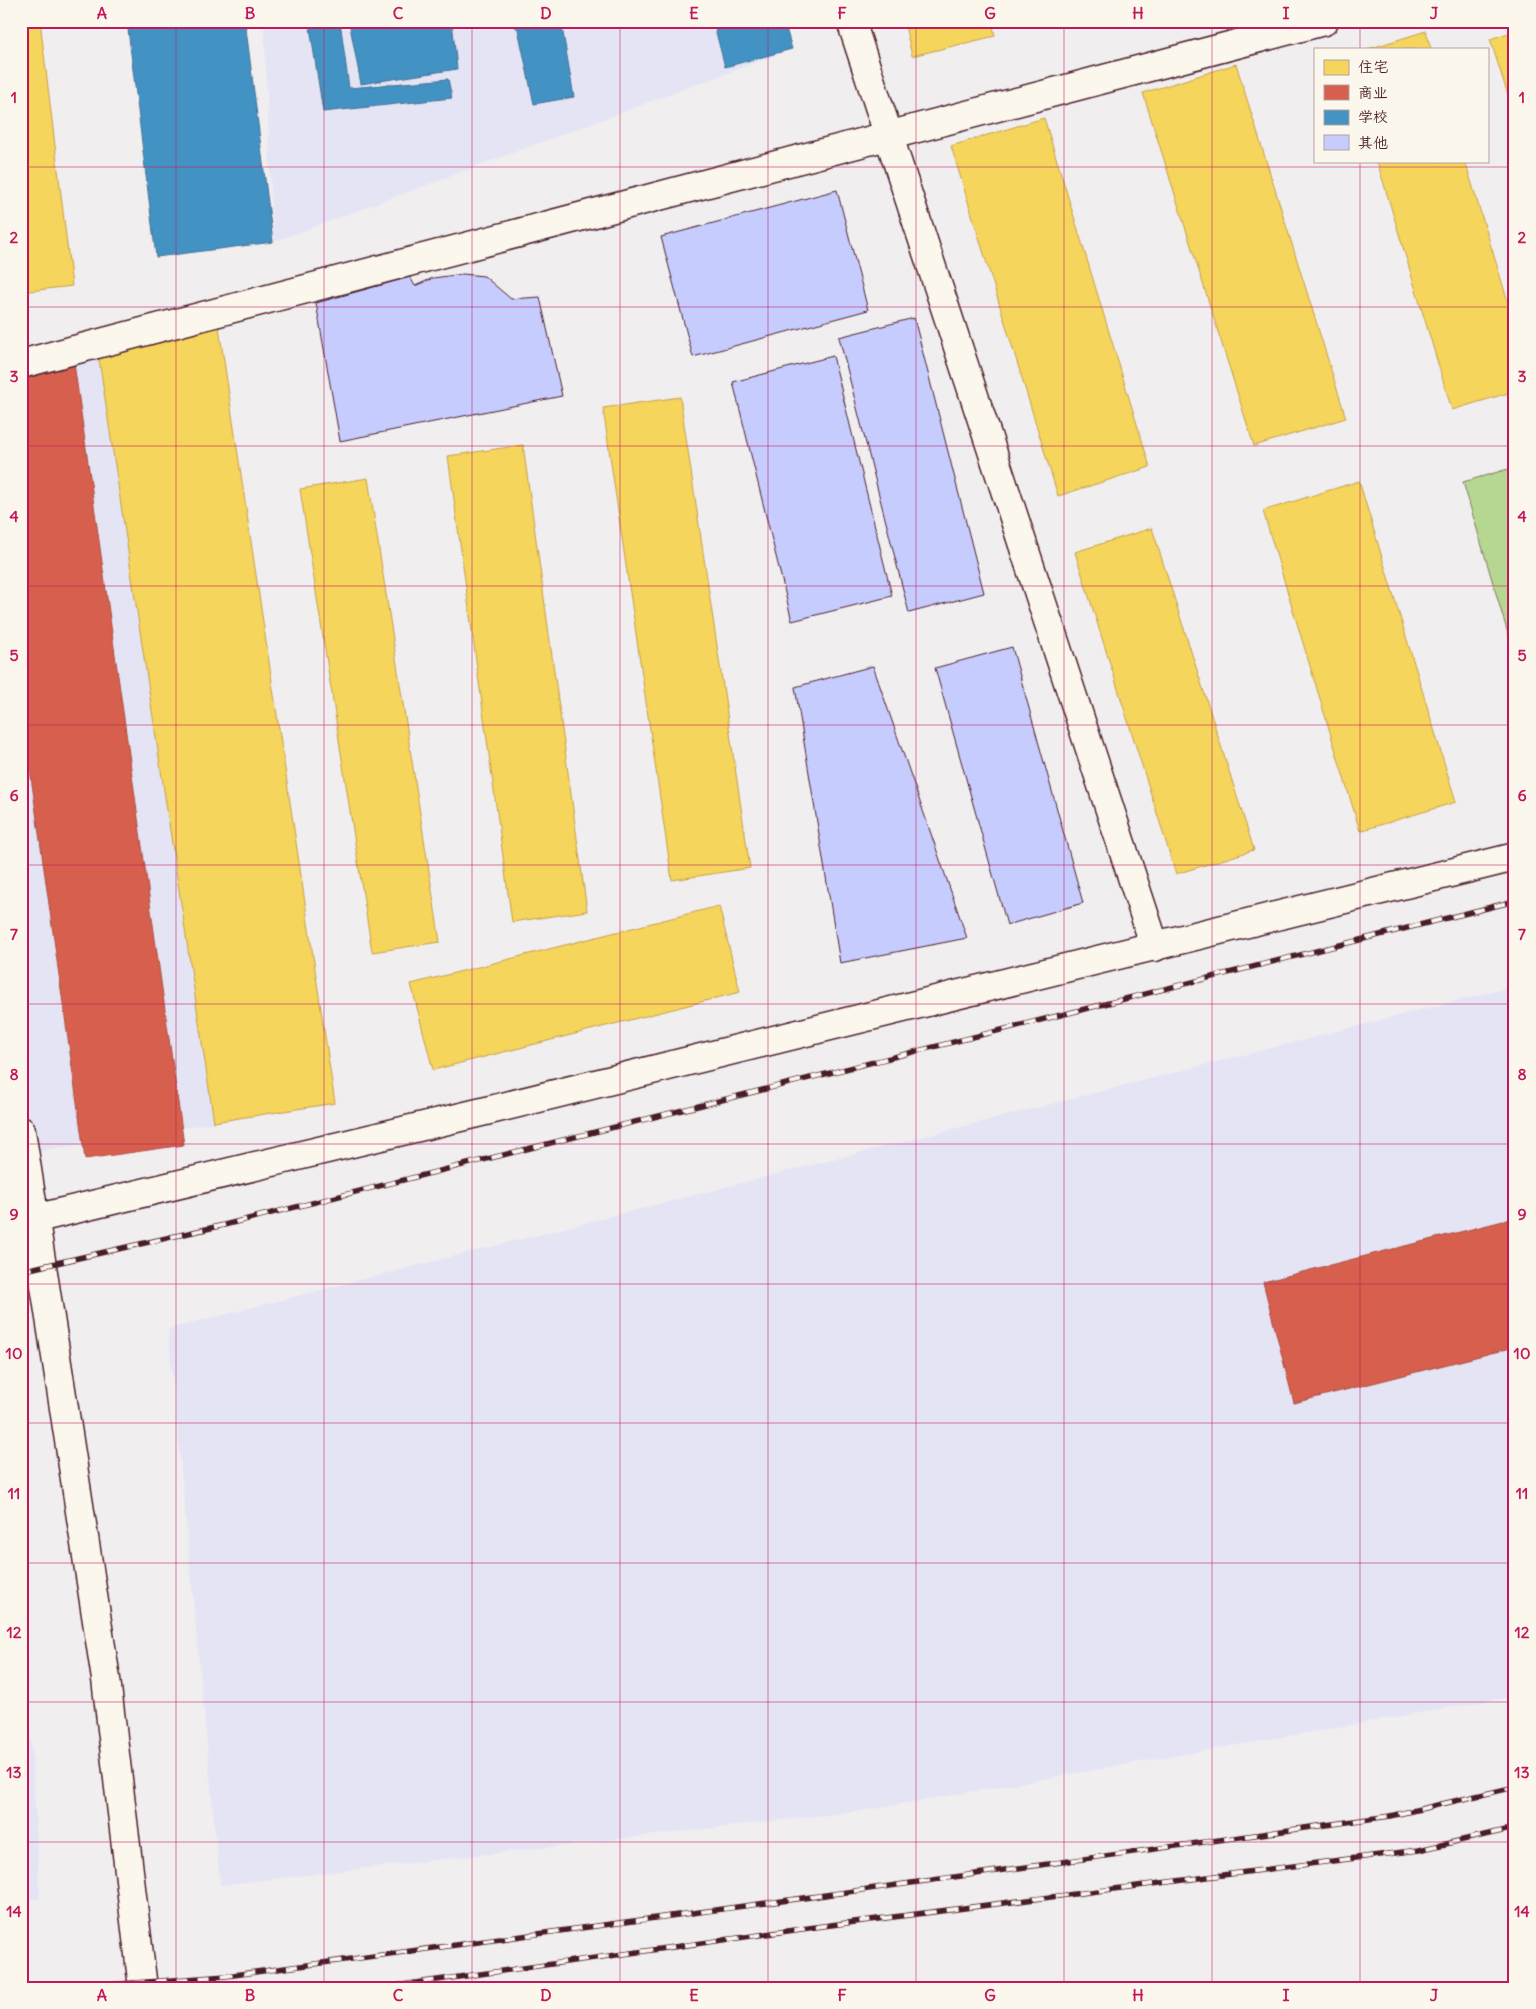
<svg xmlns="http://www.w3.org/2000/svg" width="1536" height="2009" viewBox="0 0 1536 2009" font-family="Delius,'LXGW WenKai TC',sans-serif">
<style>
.built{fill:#e4e4f4}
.green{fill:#b5d791;stroke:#807b5e}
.homes{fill:#f6d55c;stroke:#c29e4d}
.shops{fill:#d6604d;stroke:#ac4c43}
.schools{fill:#4393c3;stroke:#457095}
.building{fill:#c7ccff;stroke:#4a1f2b}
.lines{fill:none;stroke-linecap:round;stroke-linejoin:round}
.street-casing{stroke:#4a1f2b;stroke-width:31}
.secondary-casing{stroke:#4a1f2b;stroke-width:31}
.street{stroke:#fbf7ec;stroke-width:28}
.secondary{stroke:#fbf7ec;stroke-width:28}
.rail-casing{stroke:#4a1f2b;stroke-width:5.5}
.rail{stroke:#fbf7ec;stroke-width:4;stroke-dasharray:11;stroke-linecap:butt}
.grid{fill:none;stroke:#c2185b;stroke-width:1;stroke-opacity:0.55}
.neatline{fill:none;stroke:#c2185b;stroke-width:2}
.grid-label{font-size:16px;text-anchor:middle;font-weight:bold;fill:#c2185b}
</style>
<rect width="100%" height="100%" fill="#f1eef0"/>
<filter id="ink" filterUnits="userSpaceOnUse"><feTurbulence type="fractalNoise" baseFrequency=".02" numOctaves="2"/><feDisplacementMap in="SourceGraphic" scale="10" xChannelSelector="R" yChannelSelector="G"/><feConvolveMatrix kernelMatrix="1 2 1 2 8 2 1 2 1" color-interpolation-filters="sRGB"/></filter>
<g filter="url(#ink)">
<g class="built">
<polygon points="264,21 784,21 792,49 273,242"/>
<polygon points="218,321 335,1103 21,1154 21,367"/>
<polygon points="1515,986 1515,1696 861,1811 220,1885 168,1329"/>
<polygon points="21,1558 40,1899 21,1899"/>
</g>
<polygon class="green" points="1515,467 1515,644 1511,644 1463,482"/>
<g class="homes">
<polygon points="21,21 40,21 72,286 21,292"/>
<polygon points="904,21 992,21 995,36 912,56"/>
<polygon points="1426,31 1431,49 1368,49"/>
<polygon points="1515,31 1515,117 1490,39"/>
<polygon points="1236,64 1346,418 1254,446 1143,93"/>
<polygon points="1044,118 1150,467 1058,496 951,146"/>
<polygon points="1377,161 1465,161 1515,325 1515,391 1452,410"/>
<polygon points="218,321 335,1103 214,1122 96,339"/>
<polygon points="680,397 750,868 672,880 603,408"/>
<polygon points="523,445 587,911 512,922 448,456"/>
<polygon points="368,478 440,942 372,952 300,489"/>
<polygon points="1359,481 1456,802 1360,831 1263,511"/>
<polygon points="1152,528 1254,850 1176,874 1075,552"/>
<polygon points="719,906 740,992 433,1070 411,984"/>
</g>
<g class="shops">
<polygon points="74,363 184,1145 85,1159 21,706 21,370"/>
<polygon points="1515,1218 1515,1347 1294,1403 1263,1282"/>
</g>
<g class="schools">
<polygon points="127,21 245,21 273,242 156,257"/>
<polygon points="309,21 340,21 349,88 448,79 452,98 323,112"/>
<polygon points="349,21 452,21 457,69 361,84"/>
<polygon points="507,21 561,21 574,97 534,104 518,29"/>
<polygon points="713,21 784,21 792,49 725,67"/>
</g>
<g class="building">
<polygon points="837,190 868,310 693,357 661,237"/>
<polygon points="463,274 484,276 511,299 540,297 562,396 340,441 316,303 410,277 415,286 433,278"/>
<polygon points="914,318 984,593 909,613 839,337"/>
<polygon points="833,356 892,596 792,621 733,382"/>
<polygon points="1012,647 1083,903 1007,925 935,668"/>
<polygon points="873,666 967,938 840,963 795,687"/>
</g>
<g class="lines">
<defs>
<g id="street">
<polyline points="851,21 1155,947"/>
<polyline points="21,364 1324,21"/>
<polyline points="21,1222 486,1111 1515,857"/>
</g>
<polyline id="secondary" points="21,1131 106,1679 143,1988"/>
</defs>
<use href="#street" class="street-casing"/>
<use href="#secondary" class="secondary-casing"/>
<use href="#street" class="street"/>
<use href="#secondary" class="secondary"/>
<defs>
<g id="rail">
<polyline points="21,1271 224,1225 1515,901"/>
<polyline points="68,1988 226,1976 804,1898 1390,1816 1515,1787"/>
<polyline points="380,1988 823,1926 1419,1850 1515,1828"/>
</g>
</defs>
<use href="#rail" class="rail-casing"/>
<use href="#rail" class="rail"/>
</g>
</g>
<path class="grid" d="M 176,21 L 176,1988M 324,21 L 324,1988M 472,21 L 472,1988M 620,21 L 620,1988M 768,21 L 768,1988M 916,21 L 916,1988M 1064,21 L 1064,1988M 1212,21 L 1212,1988M 1360,21 L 1360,49M 1360,161 L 1360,1988M 21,167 L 1515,167M 21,307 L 1515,307M 21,446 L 1515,446M 21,586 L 1515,586M 21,725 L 1515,725M 21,865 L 1515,865M 21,1004 L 1515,1004M 21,1144 L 1515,1144M 21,1284 L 1515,1284M 21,1423 L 1515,1423M 21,1563 L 1515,1563M 21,1702 L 1515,1702M 21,1842 L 1515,1842"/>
<rect width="1536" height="2009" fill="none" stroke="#fbf7ec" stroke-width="55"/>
<rect x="1314" y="48" width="175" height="115" fill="#fbf7ec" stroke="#b4a19f"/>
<rect x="1324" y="60" width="25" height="15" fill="#f6d55c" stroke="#b4a19f"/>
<text x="1358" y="72" font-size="15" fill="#4a1f2b">住宅</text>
<rect x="1324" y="85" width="25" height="15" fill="#d6604d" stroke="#b4a19f"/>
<text x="1358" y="98" font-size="15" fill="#4a1f2b">商业</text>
<rect x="1324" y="110" width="25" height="15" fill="#4393c3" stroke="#b4a19f"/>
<text x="1358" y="122" font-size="15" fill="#4a1f2b">学校</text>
<rect x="1324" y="135" width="25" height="15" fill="#c7ccff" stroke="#b4a19f"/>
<text x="1358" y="148" font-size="15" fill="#4a1f2b">其他</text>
<rect x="28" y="28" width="1480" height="1954" class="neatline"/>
<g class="grid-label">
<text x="102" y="19">A</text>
<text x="250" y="19">B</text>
<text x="398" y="19">C</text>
<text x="546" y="19">D</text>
<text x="694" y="19">E</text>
<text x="842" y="19">F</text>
<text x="990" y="19">G</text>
<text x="1138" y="19">H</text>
<text x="1286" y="19">I</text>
<text x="1434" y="19">J</text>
<text x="14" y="103">1</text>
<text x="1522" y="103">1</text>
<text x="14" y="243">2</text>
<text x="1522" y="243">2</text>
<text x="14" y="382">3</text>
<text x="1522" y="382">3</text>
<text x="14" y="522">4</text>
<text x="1522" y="522">4</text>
<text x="14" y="661">5</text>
<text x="1522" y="661">5</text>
<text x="14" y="801">6</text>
<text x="1522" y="801">6</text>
<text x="14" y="940">7</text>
<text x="1522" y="940">7</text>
<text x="14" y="1080">8</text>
<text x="1522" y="1080">8</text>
<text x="14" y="1220">9</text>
<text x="1522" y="1220">9</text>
<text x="14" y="1359">10</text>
<text x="1522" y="1359">10</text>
<text x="14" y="1499">11</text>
<text x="1522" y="1499">11</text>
<text x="14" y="1638">12</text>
<text x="1522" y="1638">12</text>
<text x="14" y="1778">13</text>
<text x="1522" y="1778">13</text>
<text x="14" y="1917">14</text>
<text x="1522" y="1917">14</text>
<text x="102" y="2001">A</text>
<text x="250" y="2001">B</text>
<text x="398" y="2001">C</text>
<text x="546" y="2001">D</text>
<text x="694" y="2001">E</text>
<text x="842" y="2001">F</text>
<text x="990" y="2001">G</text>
<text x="1138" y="2001">H</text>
<text x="1286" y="2001">I</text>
<text x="1434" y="2001">J</text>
</g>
</svg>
